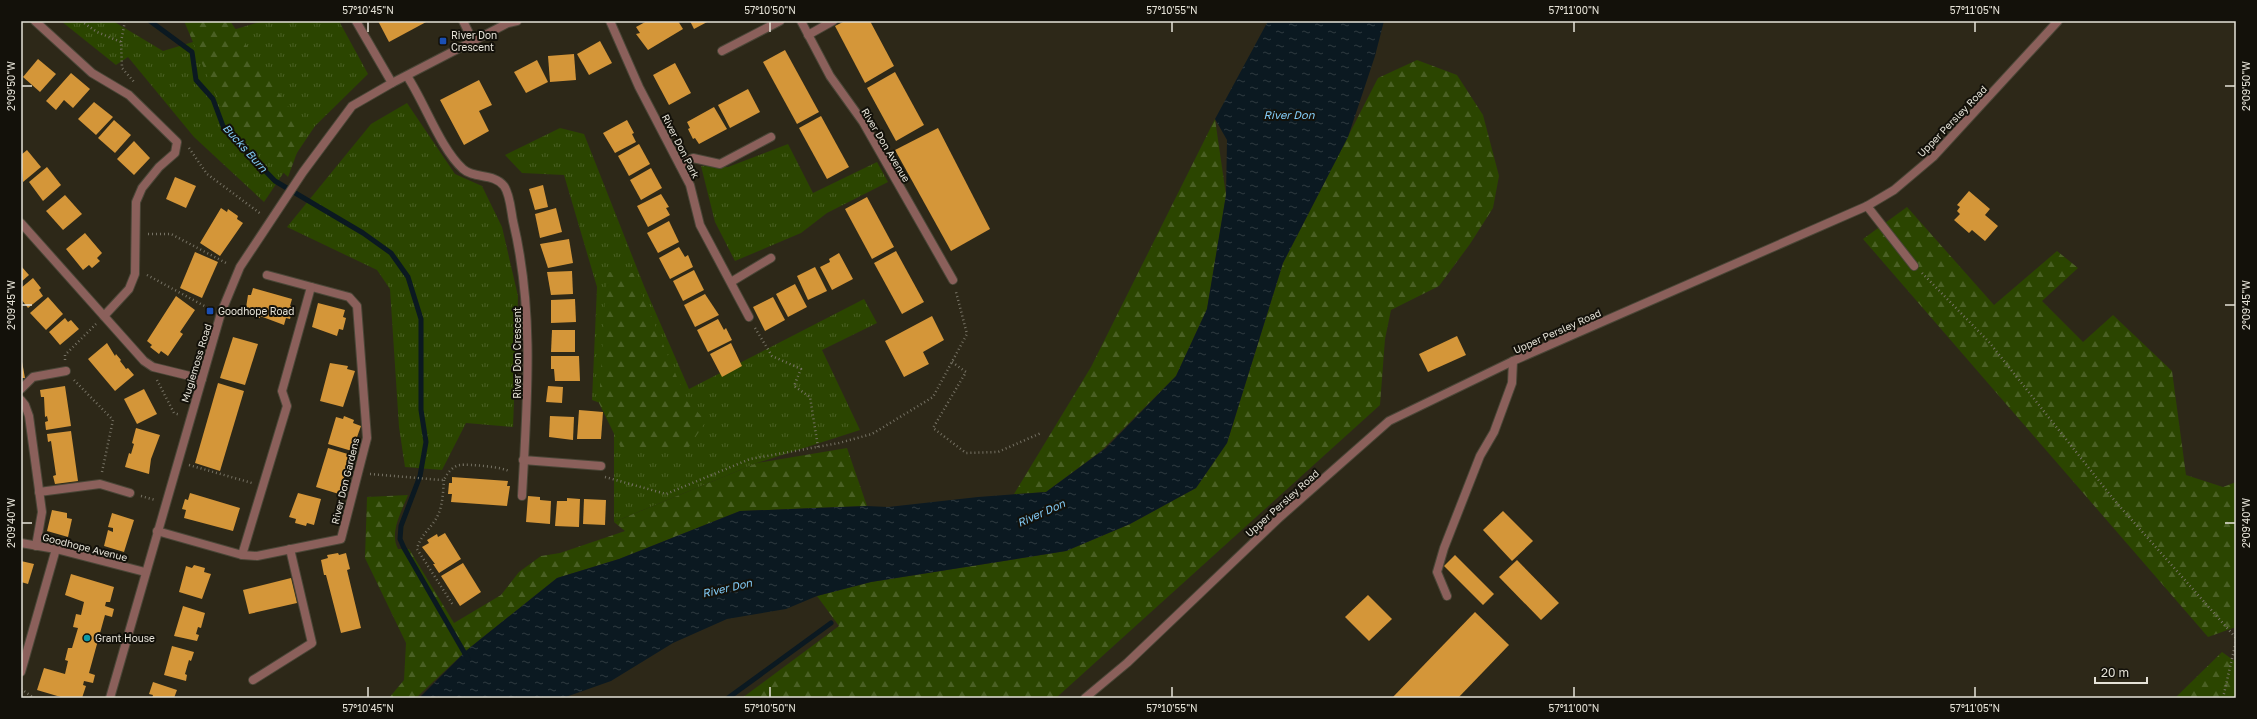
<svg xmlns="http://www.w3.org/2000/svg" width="2257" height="719" viewBox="0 0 2257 719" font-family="'Golos Text',sans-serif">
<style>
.grass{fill:url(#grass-tufts)}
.forest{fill:url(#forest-firs)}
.water{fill:url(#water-ripples)}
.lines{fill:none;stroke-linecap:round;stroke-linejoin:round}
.stream{stroke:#0b1921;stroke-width:5}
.building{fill:#d49639}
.service-casing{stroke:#4a4637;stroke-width:10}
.minor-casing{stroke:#4a4637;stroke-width:10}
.tertiary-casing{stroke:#4a4637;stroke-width:10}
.path{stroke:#767264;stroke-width:2.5;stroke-dasharray:1 3;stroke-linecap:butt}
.service{stroke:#8b605b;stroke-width:8}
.minor{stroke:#8b605b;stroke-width:8}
.tertiary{stroke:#8b605b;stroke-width:8}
.ticks{fill:none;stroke:#e5e2d7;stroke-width:1.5}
.transit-dot{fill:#1a4fb4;stroke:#13110a;stroke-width:1.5}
.culture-dot{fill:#0f9aa8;stroke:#13110a;stroke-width:1.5}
.labels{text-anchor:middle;stroke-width:4;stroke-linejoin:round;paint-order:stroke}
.poi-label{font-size:10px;fill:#e5e2d7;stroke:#13110a;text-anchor:start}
.street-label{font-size:10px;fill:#e5e2d7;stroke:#13110a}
.water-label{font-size:11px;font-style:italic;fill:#83ccf8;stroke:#13110a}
.neatline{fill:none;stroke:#e5e2d7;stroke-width:1.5}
.ticks-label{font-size:10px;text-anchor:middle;fill:#e5e2d7}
</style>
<defs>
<pattern id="grass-tufts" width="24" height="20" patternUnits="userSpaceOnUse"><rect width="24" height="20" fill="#2b4500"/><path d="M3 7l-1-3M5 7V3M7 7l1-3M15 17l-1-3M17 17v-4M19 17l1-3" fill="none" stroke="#4a6024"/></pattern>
<pattern id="forest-firs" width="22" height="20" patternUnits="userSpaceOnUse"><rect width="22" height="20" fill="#2b4500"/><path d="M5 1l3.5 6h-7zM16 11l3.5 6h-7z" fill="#4a6024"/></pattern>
<pattern id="water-ripples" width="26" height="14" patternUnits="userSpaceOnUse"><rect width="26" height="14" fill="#0b1921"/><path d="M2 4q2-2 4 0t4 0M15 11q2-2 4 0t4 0" fill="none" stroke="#2e3a40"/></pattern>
</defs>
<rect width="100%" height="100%" fill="#2d2818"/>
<g class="grass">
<polygon points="61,21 113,21 163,51 263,21 339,21 368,74 315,126 264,202 194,137 128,57 116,65"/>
<polygon points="407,103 455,174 482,186 502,227 518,296 513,427 466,423 442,470 405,467 399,427 390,289 377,270 287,227 371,124"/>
<polygon points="560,128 584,134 644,286 689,389 864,299 877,323 822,350 860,430 757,463 614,522 614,408 592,400 597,287 564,175 522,173 505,155"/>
<polygon points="788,144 813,193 877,162 888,182 827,213 801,233 735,261 715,222 701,166 728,167"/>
</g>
<g class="forest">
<polygon points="184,21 230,21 305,131 288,177 224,115"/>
<polygon points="1417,60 1457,75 1483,115 1499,176 1493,208 1470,244 1439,286 1391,310 1385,339 1380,405 1056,698 742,698 839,626 817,596 871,582 1066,551 1130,524 1196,488 1227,443 1283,263 1378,78"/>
<polygon points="1215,119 1226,195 1207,309 1176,376 1101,451 1046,492 1014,494 1091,367"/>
<polygon points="1907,207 1994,305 2057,251 2078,268 2042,301 2083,342 2113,315 2172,371 2186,475 2223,487 2236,482 2236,627 2208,637 1863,239"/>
<polygon points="607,272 633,273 687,401 706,421 689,447 622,450 599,403"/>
<path d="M 847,448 L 867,506 L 740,511 L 619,559 L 557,578 L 467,650 L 416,698 L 389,698 L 404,680 L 406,643 L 365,558 L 367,497 L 408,495 C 402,511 389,532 398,549 L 409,549 L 454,623 L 501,595 L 519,572 L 541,556 L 560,553 L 625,531 L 614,522 L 757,463 Z"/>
<polygon points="2222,652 2236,662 2236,698 2175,698"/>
</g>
<polygon class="water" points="1268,21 1384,21 1375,56 1348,137 1283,263 1227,443 1196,488 1130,524 1066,551 871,582 817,596 786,609 727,619 673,643 611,681 563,698 419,698 467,650 557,578 619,559 740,511 867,506 888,507 978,497 1046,492 1106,448 1176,376 1207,309 1226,195 1227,140 1215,119"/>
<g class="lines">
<g class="stream">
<polyline points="150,21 192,52 196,80 213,99 223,126 240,145 275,181 363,233 391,253 408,277 421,319 421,410 426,442 420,476 401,526 400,539 404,548 468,659"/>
<polyline points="728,698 831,623"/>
</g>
</g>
<g class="building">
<polygon points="378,21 428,21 389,42"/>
<polygon points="647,21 678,21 683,29 648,50 636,34 640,33 636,27"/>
<polygon points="690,21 709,21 694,29"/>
<polygon points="845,21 870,21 894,66 865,83 835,26"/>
<polygon points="600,41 612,63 589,75 577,54"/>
<polygon points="785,50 819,112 797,124 763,62"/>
<polygon points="574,54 576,80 550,82 548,56"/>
<polygon points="38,59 56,74 40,92 23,77"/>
<polygon points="537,60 548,82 526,93 514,72"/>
<polygon points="675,63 691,93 669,105 653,75"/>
<polygon points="895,72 924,125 896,141 867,88"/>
<polygon points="71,73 90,89 73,108 64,100 56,110 46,101"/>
<polygon points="479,80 492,105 479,111 489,131 464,145 440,100"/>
<polygon points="748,89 760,112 730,128 718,105"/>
<polygon points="94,102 113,117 96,135 78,119"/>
<polygon points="714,107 727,129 699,144 695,138 693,139 688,129 690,128 687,122"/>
<polygon points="821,116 849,167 827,179 799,128"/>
<polygon points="114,120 131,135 115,153 98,138"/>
<polygon points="627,120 634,133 632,134 636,142 615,153 603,133"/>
<polygon points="938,128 990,229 951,251 895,150"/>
<polygon points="134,141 150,158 134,175 117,159"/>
<polygon points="639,144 650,164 629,176 618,156"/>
<polygon points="27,150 41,167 23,182 21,155"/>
<polygon points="47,167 61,185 43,201 29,182"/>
<polygon points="651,168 662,188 641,200 630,180"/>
<polygon points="175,177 196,186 186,208 166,199"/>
<polygon points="543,185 548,207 535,210 529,189"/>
<polygon points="1969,191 1990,209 1985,215 1998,226 1985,241 1972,230 1969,233 1954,220 1960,214 1957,211 1960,207 1957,205"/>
<polygon points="661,194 669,207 666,208 670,215 648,227 637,206"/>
<polygon points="65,195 82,214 63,230 46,211"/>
<polygon points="867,197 894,247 872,259 845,209"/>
<polygon points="221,208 227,212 228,209 238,216 237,219 243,223 220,256 200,243"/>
<polygon points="556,208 562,232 540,238 535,214"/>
<polygon points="669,221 679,242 658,253 647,233"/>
<polygon points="85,233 102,253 97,258 100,261 92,268 89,265 83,270 66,249"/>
<polygon points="569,239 573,263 548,268 540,244"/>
<polygon points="679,247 685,257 688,255 693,267 670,279 659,258"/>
<polygon points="896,251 924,302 902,314 874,263"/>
<polygon points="195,252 218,262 202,298 180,288"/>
<polygon points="839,253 853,279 832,290 820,267 830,262 829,259"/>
<polygon points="21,266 29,275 21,282"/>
<polygon points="815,267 827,291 808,300 797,276"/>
<polygon points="694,270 704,290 683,301 673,281"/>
<polygon points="572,271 573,294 551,295 547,272"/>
<polygon points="33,278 41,288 39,290 43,296 28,308 21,299 21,288"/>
<polygon points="795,284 807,307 788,317 776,294"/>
<polygon points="253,288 292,299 290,306 293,307 290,319 286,318 284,325 260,316 260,318 245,314 248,295 251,295"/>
<polygon points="705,294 719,315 695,327 684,305"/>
<polygon points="176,296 195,310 180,332 183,334 168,356 161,351 159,354 150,347 152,345 147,341"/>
<polygon points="48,297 63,314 46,330 30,313"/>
<polygon points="773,297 785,320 765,331 753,307"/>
<polygon points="575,299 576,322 551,323 551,300"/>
<polygon points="318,303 345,310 343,317 346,318 343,330 339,329 337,336 312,327"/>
<polygon points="932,316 944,340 923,352 929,364 904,377 885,341"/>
<polygon points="65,318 68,322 71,320 79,329 60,345 49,332"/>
<polygon points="718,319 724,330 726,328 732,340 708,352 697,330"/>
<polygon points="552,330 575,330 575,352 551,352"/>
<polygon points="1457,336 1466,355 1428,372 1419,354"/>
<polygon points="233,337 258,344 245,385 220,378"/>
<polygon points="107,343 115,356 116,354 121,360 120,361 124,366 126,369 128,368 134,375 115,391 88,359"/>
<polygon points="731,343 742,366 722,377 710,354"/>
<polygon points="21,356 25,378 21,378"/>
<polygon points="551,356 579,356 580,381 555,381 554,369 551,369"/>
<polygon points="330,363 348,366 347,369 355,371 343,407 320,401"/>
<polygon points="218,383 244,391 220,471 195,463"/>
<polygon points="65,386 71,426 46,430 45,422 48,421 47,416 45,417 44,397 41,397 40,390"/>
<polygon points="548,386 563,387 562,403 546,402"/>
<polygon points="144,389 157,414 137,424 124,399"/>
<polygon points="579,410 603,412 601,439 577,439"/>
<polygon points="344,416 354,420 353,423 361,426 352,451 328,444 336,417 343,419"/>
<polygon points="550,416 574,417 573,440 549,437"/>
<polygon points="136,428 160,435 151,459 149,474 125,467 129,453 131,454 134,444 132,443"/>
<polygon points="71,431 78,481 55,484 53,476 56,475 51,441 48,442 47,434"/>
<polygon points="328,448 351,455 339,494 316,487"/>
<polygon points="452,477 508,481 507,486 510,486 507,506 451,502 452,494 448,494 449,483 452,483"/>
<polygon points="190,493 240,508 233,531 184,518 186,510 182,509 185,499 188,500"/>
<polygon points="298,493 321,499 314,525 307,523 306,526 295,523 296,519 289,517"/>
<polygon points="528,496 540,497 540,500 551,501 550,524 526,522"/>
<polygon points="567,498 580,499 579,527 555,526 557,501 567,501"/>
<polygon points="584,499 606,500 605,525 583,524"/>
<polygon points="52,510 67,513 67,518 72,519 68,537 47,531"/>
<polygon points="1503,511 1533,541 1512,561 1483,530"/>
<polygon points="112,513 134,520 124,552 104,546 108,530 113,532 113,528 108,527"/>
<polygon points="445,533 461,559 439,573 433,564 435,564 422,547 429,543 427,540 437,534 438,537"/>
<polygon points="338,553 339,555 346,553 350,569 347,570 361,628 341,633 326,575 324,575 321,560 328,558 327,555"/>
<polygon points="1455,555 1494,594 1483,605 1444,566"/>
<polygon points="1517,560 1559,603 1541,620 1499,577"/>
<polygon points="21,561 34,564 28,584 21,582"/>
<polygon points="463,563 481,592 460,606 441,576"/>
<polygon points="194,565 205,568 204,572 211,574 202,599 179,592 186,566 192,568"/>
<polygon points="71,574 114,587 110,602 106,602 105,606 114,609 112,617 105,615 89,673 95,675 93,683 84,681 83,685 86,686 82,698 64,698 37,690 44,668 65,674 68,661 65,660 68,648 72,648 78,628 73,627 76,614 81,615 84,602 65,595"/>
<polygon points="291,578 297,603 249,614 243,590"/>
<polygon points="1368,595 1392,619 1369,641 1345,617"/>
<polygon points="183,606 205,613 201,628 198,627 196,634 199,635 197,641 174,636"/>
<polygon points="1475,612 1509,645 1458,698 1392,698"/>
<polygon points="172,646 194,652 191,661 189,660 185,674 187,675 186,681 164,675"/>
<polygon points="153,682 177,690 174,698 152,698 153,695 149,694"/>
</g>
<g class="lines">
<defs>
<g id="service">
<polyline points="463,21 473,41"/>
<polyline points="722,51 780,21"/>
<polyline points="680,165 693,158 720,164 771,137"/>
<polyline points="1867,206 1914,266"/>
<polyline points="21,389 33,377 66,371"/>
<polyline points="39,492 100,484 130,493"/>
<polyline points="1447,596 1437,572 1444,548 1480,456 1494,432 1512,383 1513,361"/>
<polyline points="253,680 312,643 290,549"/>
</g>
<g id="minor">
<polyline points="35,21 92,73 129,95 177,142 175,153 159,167 142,188 136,202 135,274 129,289 104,316"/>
<polyline points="356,21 392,83"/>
<polyline points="610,21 639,87 690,185 700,225 749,317"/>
<polyline points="801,21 830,76 863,122 953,280"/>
<polyline points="808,35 833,21"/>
<path d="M 407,76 C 425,103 440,148 463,169 C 474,179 494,173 504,186 C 510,194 511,211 513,221 C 535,313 527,403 522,496"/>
<polyline points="21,223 144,361 153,367 202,379"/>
<polyline points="731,282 771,258"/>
<polyline points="21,400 25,405 29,416 42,512 36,546"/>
<polyline points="523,460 601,466"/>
<polyline points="157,531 242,555 257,556 341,539 367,438 357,306 349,297 267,275"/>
<polyline points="21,543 56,549 145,572"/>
<polyline points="242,555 287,406 282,391 311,287"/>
<polyline points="21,672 56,549"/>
</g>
<g id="tertiary">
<polyline points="110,698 221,313 240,267 303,172 352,106 392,83 508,23 517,21"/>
<polyline points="1085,698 1127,663 1279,518 1389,421 1513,361 1867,206 1894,190 1933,157 2058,21"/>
</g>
</defs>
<use href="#service" class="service-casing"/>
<use href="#minor" class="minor-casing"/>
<use href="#tertiary" class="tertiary-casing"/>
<g class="path">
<polyline points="81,21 97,32 121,42 122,68 135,83"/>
<polyline points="121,42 125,21"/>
<polyline points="189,148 207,174 261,214"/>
<polyline points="148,234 171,234 228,264"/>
<polyline points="1922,273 1989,342 2115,501 2236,638"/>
<polyline points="147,275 210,309"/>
<polyline points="755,328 772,356 801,369 794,386 810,397 818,447"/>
<polyline points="65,360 65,355 96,324"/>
<polyline points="952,362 966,372 933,428 966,453 998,452 1041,433"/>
<polyline points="74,380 113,420 102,472"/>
<polyline points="157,380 174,413 180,415"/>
<polyline points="189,465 252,483"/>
<path d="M 370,474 L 441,480 L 444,480 C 447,473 453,466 460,465 C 468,464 506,467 510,472"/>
<polyline points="605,477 666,494 750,459 839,443 872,434 933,397 967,334 956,292"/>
<path d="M 444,480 C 443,491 443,504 438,515 C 432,528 420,535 417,549 L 453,605"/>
<polyline points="141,496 155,500"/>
<polyline points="21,689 34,698"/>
<polyline points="2223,698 2236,641"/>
</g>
<use href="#service" class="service"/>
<use href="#minor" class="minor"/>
<use href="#tertiary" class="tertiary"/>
</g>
<path class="ticks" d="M 368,22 L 368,32M 770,22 L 770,32M 1172,22 L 1172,32M 1574,22 L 1574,32M 1975,22 L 1975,32M 22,86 L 32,86M 2225,86 L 2235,86M 22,305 L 32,305M 2225,305 L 2235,305M 22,523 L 32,523M 2225,523 L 2235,523M 368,687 L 368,697M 770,687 L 770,697M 1172,687 L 1172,697M 1574,687 L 1574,697M 1975,687 L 1975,697"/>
<g class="transit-dot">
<rect x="439" y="37" width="8" height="8" rx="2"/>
<rect x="206" y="307" width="8" height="8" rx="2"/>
</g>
<circle class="culture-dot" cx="87" cy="638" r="4"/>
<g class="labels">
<g class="poi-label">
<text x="451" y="39">River Don<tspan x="451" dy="12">Crescent</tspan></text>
<text x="218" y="315">Goodhope Road</text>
<text x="95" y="642">Grant House</text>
</g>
<g class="street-label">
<text transform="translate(1952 121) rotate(-46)" y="4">Upper Persley Road</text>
<text transform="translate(886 145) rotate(59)" y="4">River Don Avenue</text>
<text transform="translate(681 146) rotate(63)" y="4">River Don Park</text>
<text transform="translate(1557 331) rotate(-24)" y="4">Upper Persley Road</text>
<text transform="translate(517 353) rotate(-90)" y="4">River Don Crescent</text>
<text transform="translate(196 363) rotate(-73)" y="4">Mugiemoss Road</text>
<text transform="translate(345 481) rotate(-76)" y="4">River Don Gardens</text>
<text transform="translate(1282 503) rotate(-42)" y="4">Upper Persley Road</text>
<text transform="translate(85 547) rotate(14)" y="4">Goodhope Avenue</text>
</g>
<g class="water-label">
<text x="1289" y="119">River Don</text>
<text transform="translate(245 148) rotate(48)" y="4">Bucks Burn</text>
<text transform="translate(1041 513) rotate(-24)" y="4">River Don</text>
<text transform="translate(727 588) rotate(-13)" y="4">River Don</text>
</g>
</g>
<rect width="2257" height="719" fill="none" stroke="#13110a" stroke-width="44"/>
<path d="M2095 677v6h52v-6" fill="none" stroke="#e5e2d7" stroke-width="2"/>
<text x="2101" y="677" font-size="12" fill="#e5e2d7" stroke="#13110a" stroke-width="3" paint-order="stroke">20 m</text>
<rect x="22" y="22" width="2213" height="675" class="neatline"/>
<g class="ticks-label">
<text x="368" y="14">57°10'45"N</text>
<text x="770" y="14">57°10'50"N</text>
<text x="1172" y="14">57°10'55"N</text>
<text x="1574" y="14">57°11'00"N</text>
<text x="1975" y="14">57°11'05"N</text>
<text transform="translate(2246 86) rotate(-90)" y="4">2°09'50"W</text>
<text transform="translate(11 86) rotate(-90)" y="4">2°09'50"W</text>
<text transform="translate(2246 305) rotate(-90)" y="4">2°09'45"W</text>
<text transform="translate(11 305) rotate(-90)" y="4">2°09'45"W</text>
<text transform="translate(2246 523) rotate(-90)" y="4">2°09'40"W</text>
<text transform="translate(11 523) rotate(-90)" y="4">2°09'40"W</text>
<text x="368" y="712">57°10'45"N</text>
<text x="770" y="712">57°10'50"N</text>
<text x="1172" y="712">57°10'55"N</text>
<text x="1574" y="712">57°11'00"N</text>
<text x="1975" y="712">57°11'05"N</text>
</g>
</svg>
